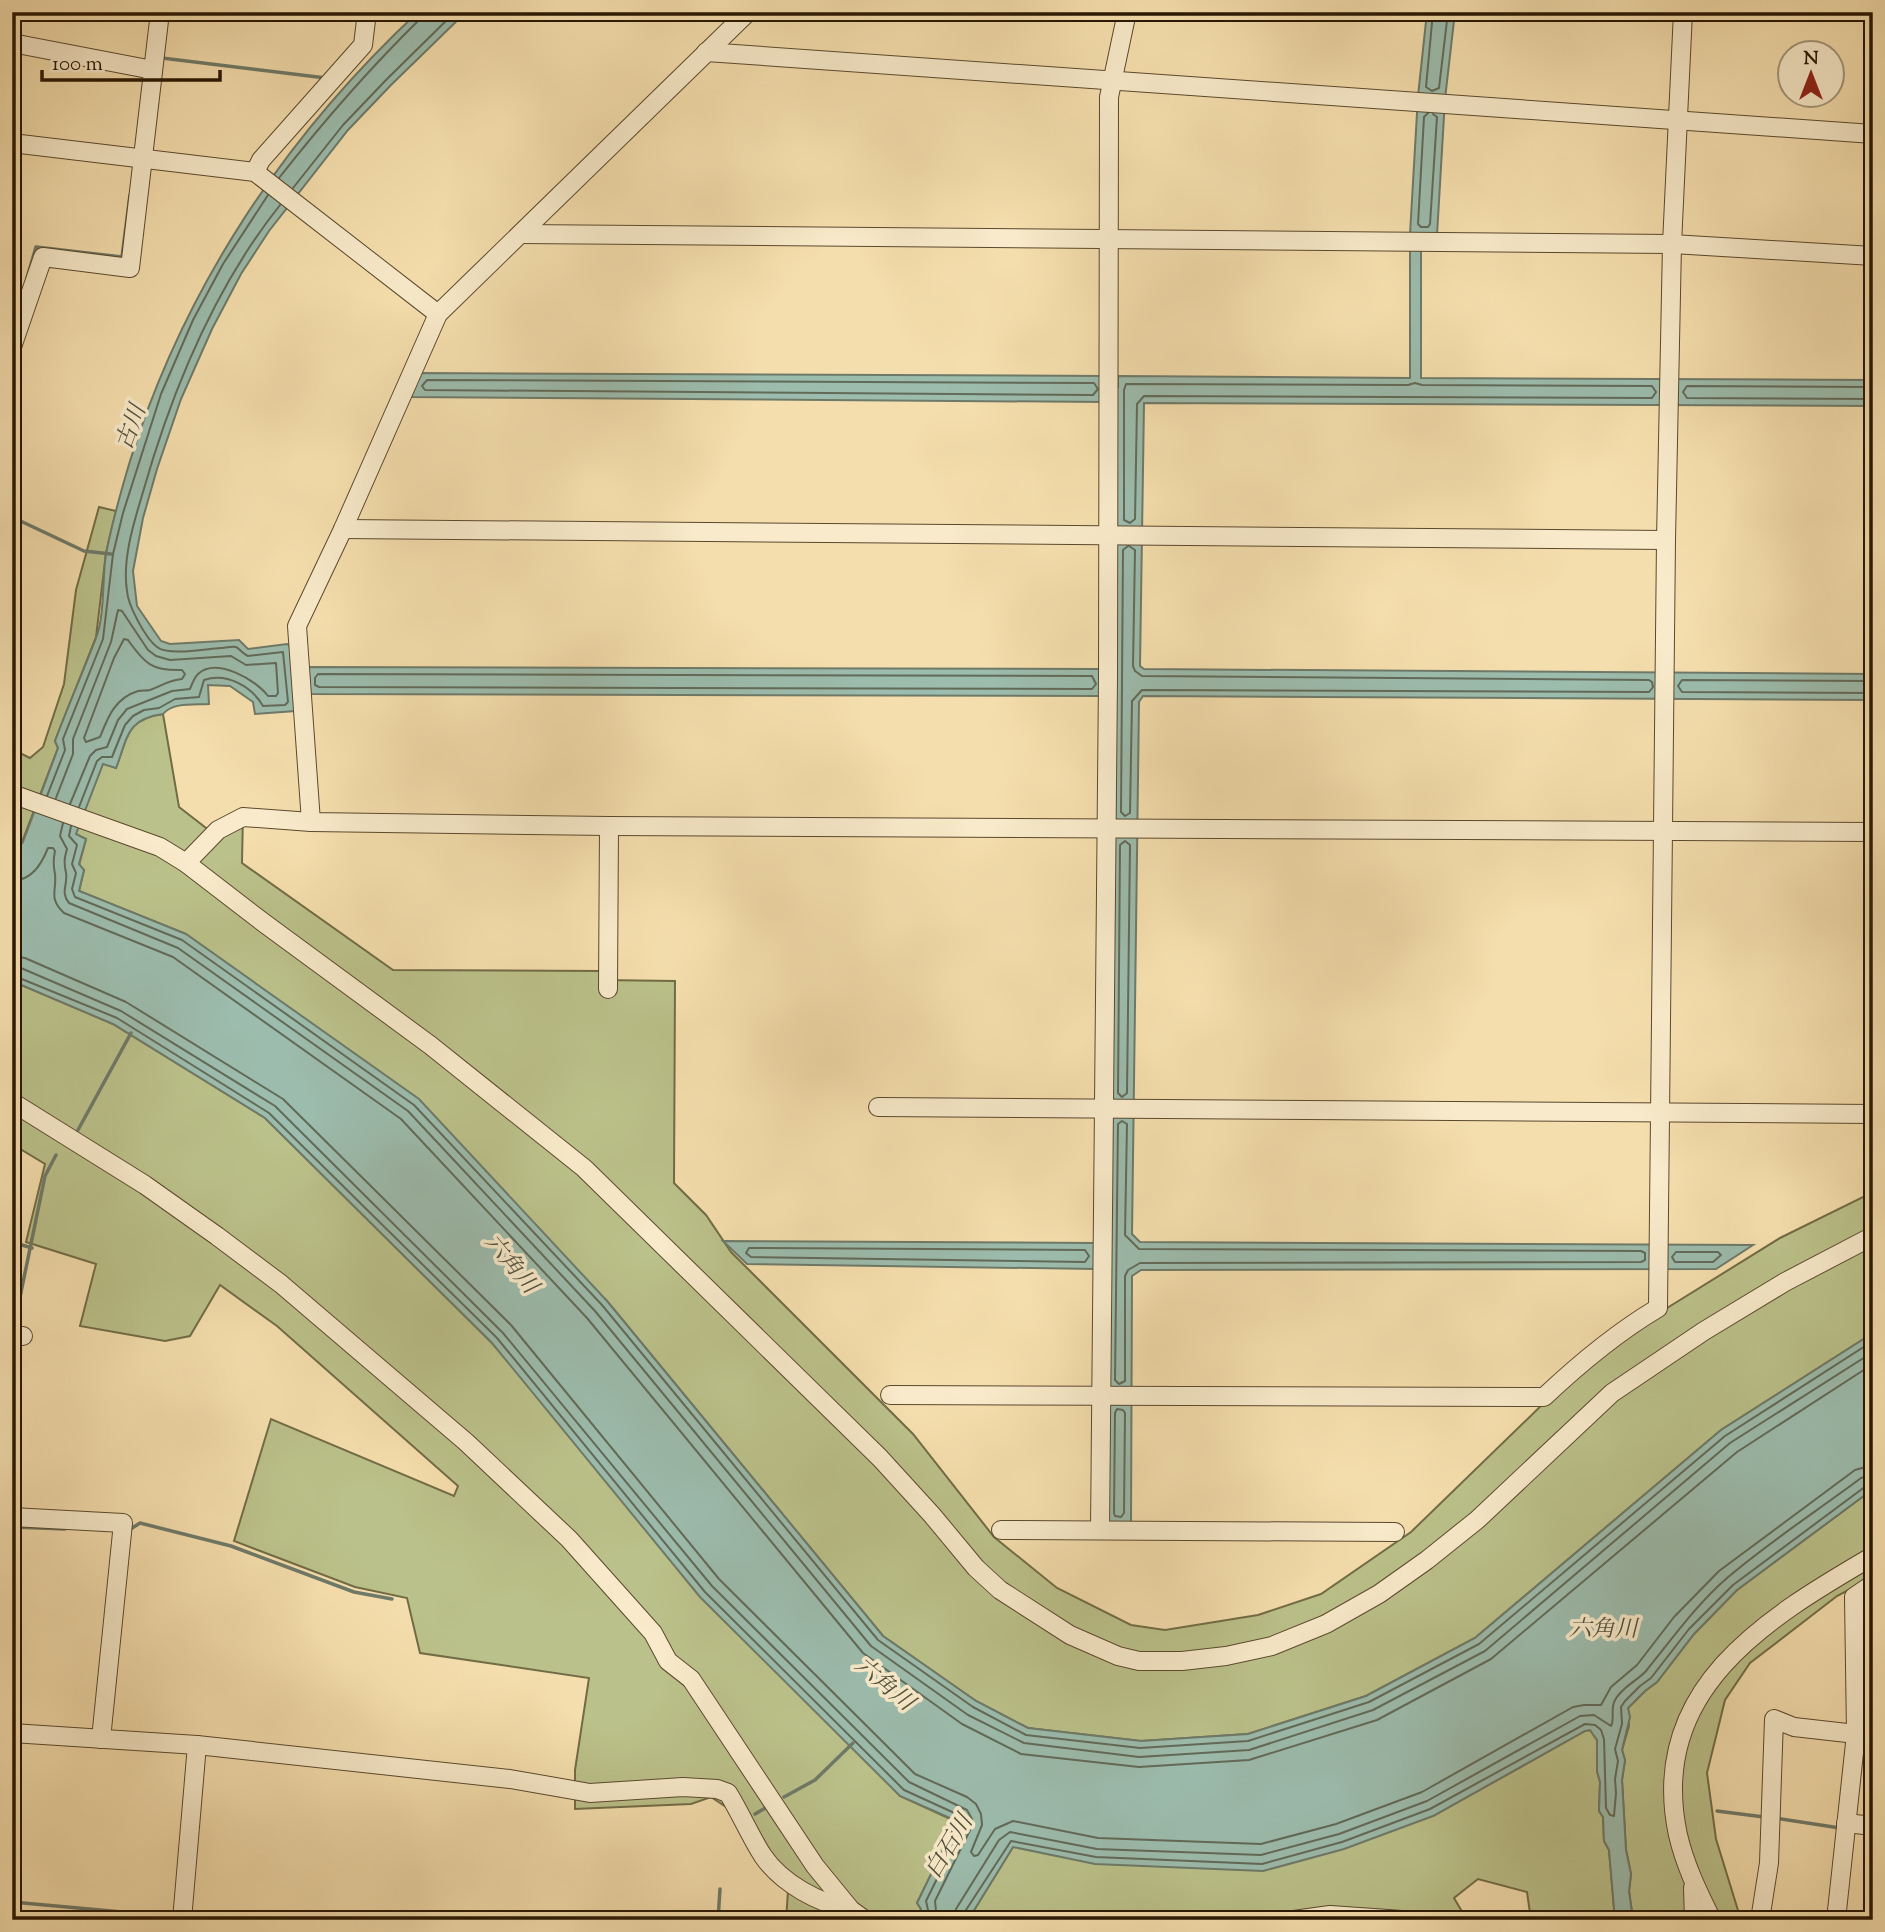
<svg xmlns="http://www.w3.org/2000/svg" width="1885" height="1932" viewBox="0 0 1885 1932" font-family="'Sorts Mill Goudy','Noto Serif JP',serif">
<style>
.green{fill:#bbc18a;stroke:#726c46;stroke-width:2}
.water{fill:#9cbcad;stroke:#6e7a69;stroke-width:2}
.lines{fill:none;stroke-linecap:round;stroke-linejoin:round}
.shore{stroke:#626a58;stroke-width:2}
.stream{stroke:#6e7a69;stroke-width:3.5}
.minor-casing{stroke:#5b492e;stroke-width:20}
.minor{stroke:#f8eaca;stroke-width:18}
.labels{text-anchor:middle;stroke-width:7;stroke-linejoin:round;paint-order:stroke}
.water-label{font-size:23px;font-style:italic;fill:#51513e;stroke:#f8eaca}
</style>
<rect width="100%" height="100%" fill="#f5dead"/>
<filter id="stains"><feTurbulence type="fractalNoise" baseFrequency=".00286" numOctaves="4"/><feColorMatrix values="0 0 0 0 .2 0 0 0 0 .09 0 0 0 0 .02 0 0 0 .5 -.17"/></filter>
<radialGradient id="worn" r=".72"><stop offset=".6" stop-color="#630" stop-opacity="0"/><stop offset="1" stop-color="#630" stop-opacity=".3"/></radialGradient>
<g class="green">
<polygon points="99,507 116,511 106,553 96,637 55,741 58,748 22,842 12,856 12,749 30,758 43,747 64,684 76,590"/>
<path d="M 163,714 L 179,807 L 210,831 L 243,813 L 242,863 L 393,970 L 601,971 L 602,980 L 675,981 L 674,1183 L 706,1215 L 731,1252 L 913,1434 L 994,1537 L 1057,1588 L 1131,1625 L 1165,1630 L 1258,1615 L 1321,1594 L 1411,1532 L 1583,1365 L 1659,1313 L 1780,1238 L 1873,1192 L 1873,1333 L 1721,1430 L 1475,1638 L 1366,1696 L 1248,1734 L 1141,1741 L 1028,1728 L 976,1701 L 883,1636 L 607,1301 L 186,934 L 79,891 L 84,870 L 79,865 L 86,839 L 75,834 L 103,763 L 116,768 C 128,737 126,719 163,714 Z"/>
<polygon points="12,981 113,1024 265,1118 492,1343 900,1796 957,1822 917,1903 921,1909 917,1920 786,1920 788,1891 732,1811 711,1797 691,1804 575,1809 575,1770 589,1678 420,1653 407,1598 355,1587 234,1541 271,1419 454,1496 458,1486 277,1326 220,1285 190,1336 165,1341 80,1326 96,1264 26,1242 45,1164 12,1144"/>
<polygon points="1873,1489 1873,1577 1837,1596 1750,1663 1725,1700 1707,1773 1716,1839 1741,1920 1633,1920 1629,1891 1631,1874 1626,1850 1622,1780 1625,1760 1622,1750 1629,1726 1628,1708 1645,1691 1657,1682 1694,1634 1737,1590"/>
<polygon points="1590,1730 1597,1740 1597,1771 1600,1782 1599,1811 1603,1817 1604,1841 1609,1850 1615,1920 1531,1920 1527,1892 1478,1879 1454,1898 1467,1920 968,1920 1013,1847 1433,1816 1585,1731"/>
</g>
<g class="water">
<path d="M 418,12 L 466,12 L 391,85 L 348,130 L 269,231 L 241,274 L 212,329 L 181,399 L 157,469 L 143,518 L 133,571 L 137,606 L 161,641 L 170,644 L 239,640 L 248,649 L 287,644 L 291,647 L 295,711 L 255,714 L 253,702 L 230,686 L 208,685 L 209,704 C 194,705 173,702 163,714 C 126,719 128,737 116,768 L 103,764 L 76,834 L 86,839 L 79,864 L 84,870 L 79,891 L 186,934 L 419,1099 L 607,1301 L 883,1636 L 976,1701 L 1028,1728 L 1141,1741 L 1248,1734 L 1366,1696 L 1475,1638 L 1721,1430 L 1873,1333 L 1873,1489 L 1737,1590 L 1694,1634 L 1657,1682 L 1645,1691 L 1628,1708 L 1630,1717 L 1622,1750 L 1625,1760 L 1622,1780 L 1626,1850 L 1631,1874 L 1629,1891 L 1633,1920 L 1615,1920 L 1609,1850 L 1604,1841 L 1603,1817 L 1599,1811 L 1600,1782 L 1597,1771 L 1597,1740 L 1590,1730 L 1585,1731 L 1433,1816 L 1344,1849 L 1263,1871 L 1095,1864 L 1013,1847 L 968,1920 L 917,1920 L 921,1909 L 917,1903 L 957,1821 L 900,1796 L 700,1597 L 492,1343 L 265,1118 L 113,1024 L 12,981 L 12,856 L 23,842 L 58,748 L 55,741 C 68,706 83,672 96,638 C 105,615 102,579 106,554 C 112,523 121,491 130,461 C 184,288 285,136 418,12 Z"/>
<polygon points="1427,12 1455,12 1445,99 1437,235 1421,249 1421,378 1873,380 1873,406 1144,403 1140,666 1144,669 1873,674 1873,700 1143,696 1139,702 1132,1234 1140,1242 1753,1245 1716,1269 1141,1270 1132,1276 1131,1524 1107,1523 1108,1390 1096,1269 747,1264 723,1241 1096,1243 1111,1103 1113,823 1102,696 309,694 307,667 1102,669 1116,528 1117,392 1104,392 1104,402 410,397 419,373 1104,376 1104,387 1118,387 1118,376 1410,378 1410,234 1418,96"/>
</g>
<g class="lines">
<g class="shore">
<polyline points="1433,12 1426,87 1432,91 1439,88 1448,12"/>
<polyline points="1428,113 1424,117 1418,224 1421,227 1428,227 1430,224 1437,117 1433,114"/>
<path d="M 279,178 C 323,122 369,69 420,19 L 422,12"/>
<polyline points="293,188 343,125 386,80 455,12"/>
<polygon points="427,380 1094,383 1098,389 1093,395 425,390 422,386"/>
<polygon points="1415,383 1422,385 1652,386 1656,392 1652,398 1144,396 1137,404 1135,519 1130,523 1124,520 1124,390 1126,384 1408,385"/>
<polyline points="1873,387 1687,386 1683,392 1687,398 1873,399"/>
<polyline points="1128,546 1123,550 1121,812 1125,816 1130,813 1132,701 1142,690 1649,692 1653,687 1652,682 1649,680 1142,676 1135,671 1133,666 1135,550 1129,546"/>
<path d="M 124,639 L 128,640 C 145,664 152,671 182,670 L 185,674 L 182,679 C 169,680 161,686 150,690 C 146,691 142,690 138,691 C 115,698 108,717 100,737 L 86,742 L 84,738 L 114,658 Z"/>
<polygon points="318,674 1092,676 1096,684 1092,689 319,687 315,685 315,678"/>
<polyline points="1873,681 1682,680 1678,686 1682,692 1873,693"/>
<polyline points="47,796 65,750 63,739 103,639 113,554 123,513 161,394 193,320 223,264 268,195"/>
<path d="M 56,798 L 73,754 L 73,739 L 111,642 L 118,610 L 122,611 L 148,650 L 156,656 L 170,660 L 231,656 L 246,665 L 276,663 L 278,693 L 276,696 L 268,696 C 256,680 217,657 198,674 C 194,678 192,684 190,689 L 172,691 L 127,709 L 118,720 L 107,747 L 96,750 L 90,756 L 70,804"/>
<path d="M 79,807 L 97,761 L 102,757 L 112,757 L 125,725 L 133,716 L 144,710 L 159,708 L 175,699 L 199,697 L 204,680 C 227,672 252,687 263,706 L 285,705 L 288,702 L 283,652 L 248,656 C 243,654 240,649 236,647 C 232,646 224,648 220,648 C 205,649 168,656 157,647 C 145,638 128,605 127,591 C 122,559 134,522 143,492 C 172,390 214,288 280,205"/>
<path d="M 63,823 L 60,836 L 67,849 C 64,859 64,863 66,873 C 68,885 60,892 69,903 L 178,948 L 408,1111 L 595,1311 L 871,1646 L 968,1715 L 1024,1743 L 1139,1757 L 1249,1750 L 1373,1710 L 1485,1651 L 1730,1443 L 1873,1352"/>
<polyline points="71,826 69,836 77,845 72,864 76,873 72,889 75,897 182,940 414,1105 602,1305 878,1640 973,1707 1026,1735 1140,1748 1248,1741 1369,1702 1479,1644 1725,1436 1873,1341"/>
<polygon points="1125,841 1130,845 1127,1093 1122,1097 1118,1093 1120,845"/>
<path d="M 12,881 C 32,880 41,865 48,848 L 53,848 L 55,851 C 53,860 53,865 55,874 C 57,891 48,898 64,913 L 173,957 L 401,1119 L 587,1318 L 863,1653 L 962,1724 L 1021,1754 L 1139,1767 L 1249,1760 L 1377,1720 L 1491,1659 L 1737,1452 L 1873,1364"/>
<polyline points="12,956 25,958 126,1002 283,1099 511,1325 719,1579 915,1774 967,1797 976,1804 981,1814 982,1825 971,1852 974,1856 978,1855 995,1829 1013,1821 1098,1838 1261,1844 1336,1824 1422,1792 1573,1707 1584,1705 1601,1705 1611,1687 1637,1665 1674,1617 1719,1571 1855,1470 1873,1465"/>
<polyline points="12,967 21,968 121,1011 275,1106 503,1333 712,1586 909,1782 967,1810 972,1819 971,1828 935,1901 936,1911 934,1920"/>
<polyline points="12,975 117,1018 269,1113 497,1338 705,1592 904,1790 961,1816 963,1826 926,1901 928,1910 925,1920"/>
<polygon points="1122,1121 1127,1124 1125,1235 1139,1249 1641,1251 1645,1253 1645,1260 1641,1262 1140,1263 1128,1270 1125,1276 1125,1381 1119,1384 1115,1380 1118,1124"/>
<polygon points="749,1248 1085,1250 1089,1256 1085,1262 751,1257 746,1253"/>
<polygon points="1676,1252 1718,1252 1721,1255 1713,1262 1675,1262 1672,1257"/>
<polygon points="1117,1409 1123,1410 1125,1413 1124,1513 1121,1517 1115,1516 1114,1513 1115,1413"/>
<path d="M 954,1920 L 956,1909 L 999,1840 L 1010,1832 L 1097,1849 L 1261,1855 L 1339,1834 L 1427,1801 L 1580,1716 L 1594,1715 L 1611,1726 C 1615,1718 1610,1709 1615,1700 C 1622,1687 1637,1681 1646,1671 C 1672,1639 1696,1605 1727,1578 C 1769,1542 1817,1511 1861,1478 L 1873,1475"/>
<polyline points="962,1920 964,1913 1011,1841 1096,1857 1262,1864 1342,1842 1430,1809 1585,1724 1595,1725 1601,1730 1604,1739 1606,1808 1610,1815 1614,1816 1616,1793 1615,1779 1618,1761 1615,1749 1622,1724 1621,1707 1625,1701 1640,1686 1651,1678 1689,1629 1733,1585 1866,1486 1873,1484"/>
</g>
<g class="stream">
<polyline points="162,58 326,78"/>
<polyline points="27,278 36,247 122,257 130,195"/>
<polyline points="12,517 84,551 111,554"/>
<polyline points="78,1130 131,1033"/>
<polyline points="12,1242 32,1248"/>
<polyline points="13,1331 45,1176 56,1155"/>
<polyline points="12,1527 65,1529"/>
<polyline points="129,1530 140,1523 231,1546 354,1592 392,1599"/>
<polyline points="784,1797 815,1780 853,1743"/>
<polyline points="1717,1811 1764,1817"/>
<polyline points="755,1814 767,1807"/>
<polyline points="1775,1818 1840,1828"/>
<polyline points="12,1902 177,1917"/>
<polyline points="189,1918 206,1920"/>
<polyline points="718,1920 720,1889"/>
</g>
<defs>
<g id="minor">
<polyline points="12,43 153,70"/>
<polyline points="706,52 1873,134"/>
<polyline points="12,143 255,172 438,314"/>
<polyline points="255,172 261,160 363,45 367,12"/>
<polyline points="521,234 1672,244 1873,256"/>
<polyline points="12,347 43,257 130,268 160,12"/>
<polyline points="343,529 1666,540"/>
<polyline points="12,794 160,847 186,863 264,923 430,1045 584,1168 880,1458 932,1515 976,1568 1000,1590 1070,1635 1118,1656 1139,1661 1182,1661 1226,1656 1272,1646 1326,1624 1379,1594 1427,1560 1477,1520 1612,1393 1704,1331 1785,1282 1873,1236"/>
<polyline points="311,822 297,626 343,529 438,314 748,12"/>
<polyline points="186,863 218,830 243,817 311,822 609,826 1873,832"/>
<polyline points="608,989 609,826"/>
<polyline points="12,1102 145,1185 217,1236 281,1284 466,1442 569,1539 653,1633 668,1661 691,1679 815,1866 851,1910 865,1920"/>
<polyline points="878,1107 1873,1114"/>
<polyline points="12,1336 23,1336"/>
<path d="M 890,1395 L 1544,1397 C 1580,1363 1616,1333 1658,1308 L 1666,540 L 1672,244 L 1683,12"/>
<polyline points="12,1517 123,1523 101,1739"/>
<polyline points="1001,1530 1395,1532"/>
<polyline points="1100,1530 1108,678 1109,97 1127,12"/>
<path d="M 12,1733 L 197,1745 L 510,1779 L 590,1793 L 683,1787 L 717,1789 L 728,1793 C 741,1814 750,1836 763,1856 C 782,1884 819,1903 851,1910"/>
<polyline points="1846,1823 1873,1826"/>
<polyline points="1693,1888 1694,1920"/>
<polyline points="182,1920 197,1745"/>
<polyline points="1294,1920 1330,1915 1402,1920"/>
<path d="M 1712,1920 C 1698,1892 1685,1865 1678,1835 C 1647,1690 1765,1619 1873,1556"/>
<polyline points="1760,1920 1769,1863 1774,1719 1794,1727 1856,1734"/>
<polyline points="1836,1920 1856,1734 1854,1597 1873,1584"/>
</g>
</defs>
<use href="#minor" class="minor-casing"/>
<use href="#minor" class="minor"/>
</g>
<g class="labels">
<g class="water-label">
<text transform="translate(130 427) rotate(-70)" y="8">古川</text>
<text transform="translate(512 1263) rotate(50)" y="8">六角川</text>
<text x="1603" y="1636">六角川</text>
<text transform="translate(885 1683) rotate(40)" y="8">六角川</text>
<text transform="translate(948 1846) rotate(-59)" y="8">白石川</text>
</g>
</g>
<rect width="1885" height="1932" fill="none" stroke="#f5dead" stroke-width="42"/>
<rect x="14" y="14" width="1857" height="1904" fill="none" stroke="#281703" stroke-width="3.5"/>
<rect x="21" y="21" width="1843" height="1890" fill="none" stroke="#281703" stroke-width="2"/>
<g transform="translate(1811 74)"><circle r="33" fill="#f8eaca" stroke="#a5967a" stroke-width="2"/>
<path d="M0-5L12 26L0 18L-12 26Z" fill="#8f2418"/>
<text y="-10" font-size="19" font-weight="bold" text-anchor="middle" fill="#281703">N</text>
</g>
<path d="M42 70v10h178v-10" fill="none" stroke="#281703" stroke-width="3.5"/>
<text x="52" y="70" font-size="21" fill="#281703" stroke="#f8eaca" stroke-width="5" paint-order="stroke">100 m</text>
<rect width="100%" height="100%" filter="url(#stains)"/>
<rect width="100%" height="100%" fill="url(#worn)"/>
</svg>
